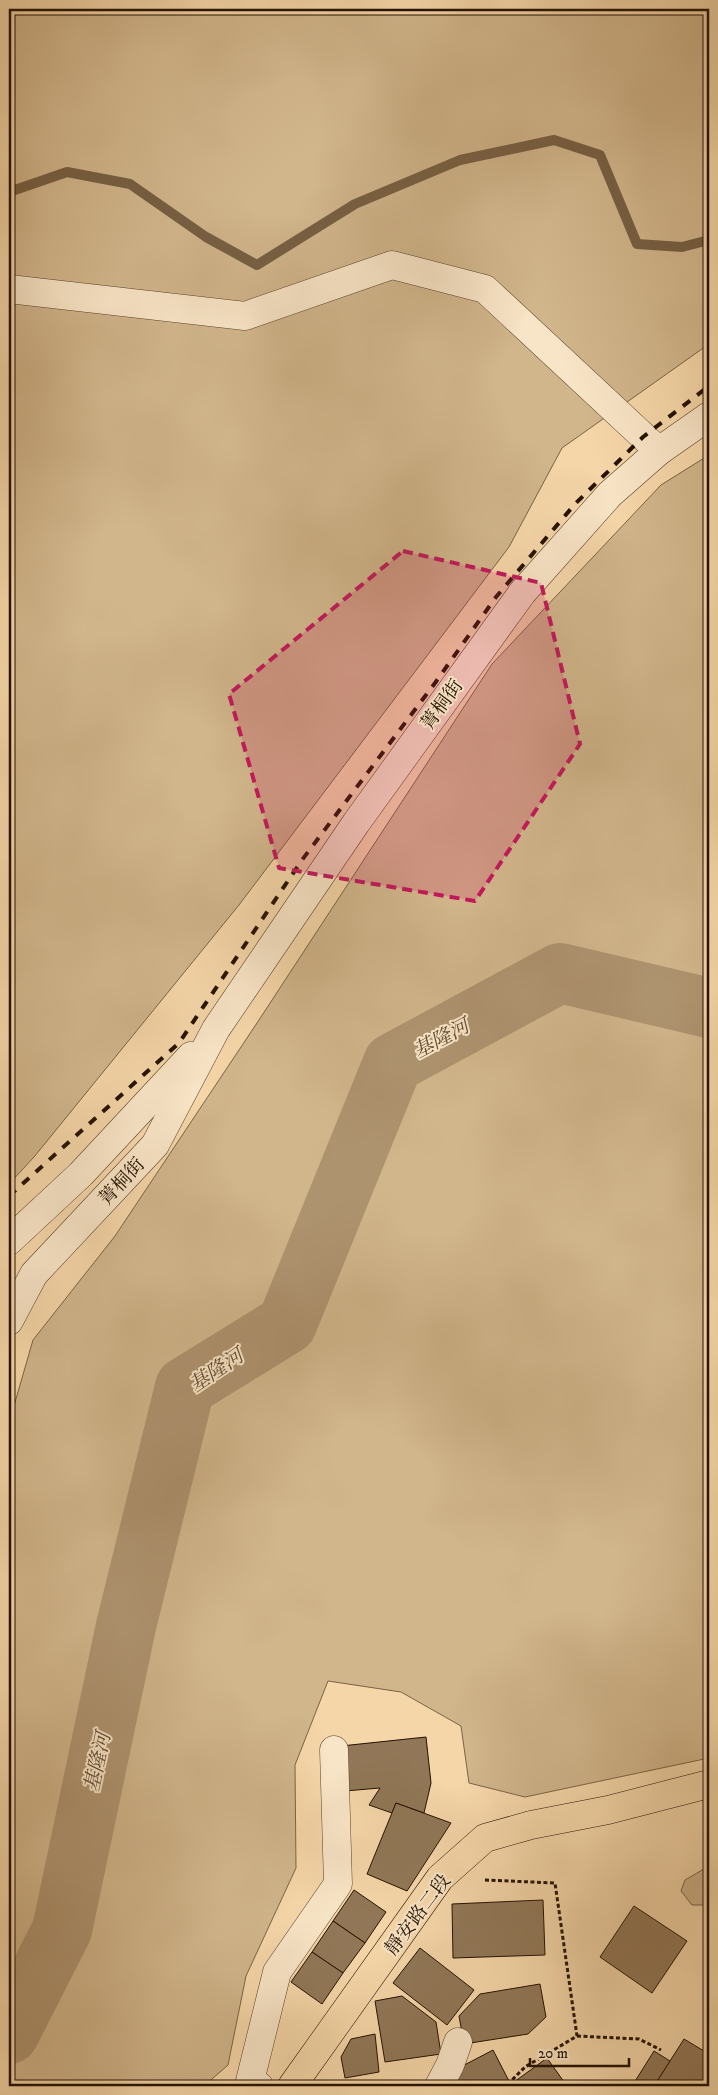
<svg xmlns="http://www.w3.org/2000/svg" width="718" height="2095" viewBox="0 0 718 2095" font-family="'IM FELL DW Pica','Noto Serif TC',serif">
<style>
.green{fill:#d1b58b;stroke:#7a6346}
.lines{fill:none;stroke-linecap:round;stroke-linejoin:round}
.stream{stroke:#775f43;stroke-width:10}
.river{stroke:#ae936f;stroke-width:60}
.building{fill:#917757;stroke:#241100}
.minor-casing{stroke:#58422a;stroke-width:29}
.major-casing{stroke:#241100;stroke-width:29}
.path{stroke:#241100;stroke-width:3;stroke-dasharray:4 2.5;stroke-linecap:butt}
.minor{stroke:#f8e4c6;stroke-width:28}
.major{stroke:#f5d6a8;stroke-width:28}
.rail{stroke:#241100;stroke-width:4;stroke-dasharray:9 9;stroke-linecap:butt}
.marked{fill:#c2185b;fill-opacity:0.2;stroke:#c2185b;stroke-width:4;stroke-dasharray:10 6;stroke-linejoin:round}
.labels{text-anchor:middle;stroke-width:4;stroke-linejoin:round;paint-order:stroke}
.street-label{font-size:19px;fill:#241100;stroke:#f8e4c6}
.water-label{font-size:20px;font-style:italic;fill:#624c32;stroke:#f8e4c6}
</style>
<rect width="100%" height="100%" fill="#f5d6a8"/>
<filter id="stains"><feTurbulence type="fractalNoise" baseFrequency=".004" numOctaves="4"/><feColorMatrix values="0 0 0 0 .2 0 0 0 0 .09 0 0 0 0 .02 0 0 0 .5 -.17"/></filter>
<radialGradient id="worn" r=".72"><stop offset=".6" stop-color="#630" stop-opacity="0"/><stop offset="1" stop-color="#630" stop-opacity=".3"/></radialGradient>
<g class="green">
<polygon points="9,9 709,9 709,344 562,448 509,547 239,905 34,1157 9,1184"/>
<polygon points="709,455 709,1758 525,1797 469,1783 461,1726 401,1692 328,1681 295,1765 296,1868 246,1976 228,2065 204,2086 9,2086 9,1423 33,1340 115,1236 257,1023 492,664 661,485"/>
<polygon points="709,1866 709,1905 692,1905 681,1891 685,1880"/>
</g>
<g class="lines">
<g class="stream">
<polyline points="9,11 9,9"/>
<polyline points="9,192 67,172 130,184 206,237 257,265 355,204 460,160 554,140 600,155 637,244 682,247 709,240"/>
</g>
<polyline class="river" points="9,2034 62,1930 126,1626 185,1387 287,1324 393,1063 560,973 709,1008"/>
</g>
<g class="building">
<polygon points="426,1737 431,1783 424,1813 396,1803 392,1813 369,1805 380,1788 345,1791 341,1746"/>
<polygon points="396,1803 451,1823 407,1891 367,1874"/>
<polygon points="354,1890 386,1912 365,1943 333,1921"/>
<polygon points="543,1900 545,1955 453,1958 452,1904"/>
<polygon points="634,1906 687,1941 652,1993 600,1957"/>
<polygon points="333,1921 365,1943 343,1973 312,1952"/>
<polygon points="420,1948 474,1990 447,2025 393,1983"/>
<polygon points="312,1952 343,1973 322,2004 291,1982"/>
<polygon points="540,1984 546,2017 528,2034 464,2044 459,2016 480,1994"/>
<polygon points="402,1996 436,2022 441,2054 385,2062 375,2001"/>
<polygon points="375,2034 379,2072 345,2078 341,2057 351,2039"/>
<polygon points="684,2039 709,2054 709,2085 705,2082 703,2086 654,2086"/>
<polygon points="493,2050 509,2081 499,2086 458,2086 451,2072"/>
<polygon points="654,2051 670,2061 654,2086 632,2086"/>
<polygon points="547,2058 567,2086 517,2086 514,2082"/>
</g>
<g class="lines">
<defs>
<g id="minor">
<polyline points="9,289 245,316 392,265 485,289 659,451"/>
<polyline points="9,1241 81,1174 191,1056"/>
<polyline points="9,1321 34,1274 155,1145 216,1029 356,823 522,593 610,494 659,451 709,416"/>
<polyline points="259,2086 250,2081 277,1972 338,1884 334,1750"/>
<polyline points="439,2086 450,2065 458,2042"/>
</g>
<polyline id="major" points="292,2086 440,1878 485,1838 531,1825 608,1810 709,1784"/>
</defs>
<use href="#minor" class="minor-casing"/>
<use href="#major" class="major-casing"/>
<g class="path">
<polyline points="485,1880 555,1883 577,2036 525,2067 506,2086"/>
<polyline points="577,2036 639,2039 661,2050"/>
</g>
<use href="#minor" class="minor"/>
<use href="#major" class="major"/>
<polyline class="rail" points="9,1196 179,1043 302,860 435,683 496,597 575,504 643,437 709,386"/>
</g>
<path class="marked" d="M 403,551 L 541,583 L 580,744 L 475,901 L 279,868 L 229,694 Z"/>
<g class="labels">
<g class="street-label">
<text transform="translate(441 704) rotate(-54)" y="7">菁桐街</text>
<text transform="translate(121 1181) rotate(-47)" y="7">菁桐街</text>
<text transform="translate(417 1914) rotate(-53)" y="7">靜安路二段</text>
</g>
<g class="water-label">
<text transform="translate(441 1038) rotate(-28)" y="7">基隆河</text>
<text transform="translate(216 1370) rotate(-34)" y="7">基隆河</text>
<text transform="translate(97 1762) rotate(-78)" y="7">基隆河</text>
</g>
</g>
<rect width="718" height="2095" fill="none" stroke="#f5d6a8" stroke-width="30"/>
<rect x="10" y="10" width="698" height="2075" fill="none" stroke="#241100" stroke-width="2.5"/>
<rect x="15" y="15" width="688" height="2065" fill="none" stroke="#241100"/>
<path d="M530 2058v8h99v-8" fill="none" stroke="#241100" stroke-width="2.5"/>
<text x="538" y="2058" font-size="15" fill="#241100" stroke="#f8e4c6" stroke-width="4" paint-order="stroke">20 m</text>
<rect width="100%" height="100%" filter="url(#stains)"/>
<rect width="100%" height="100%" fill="url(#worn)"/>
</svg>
